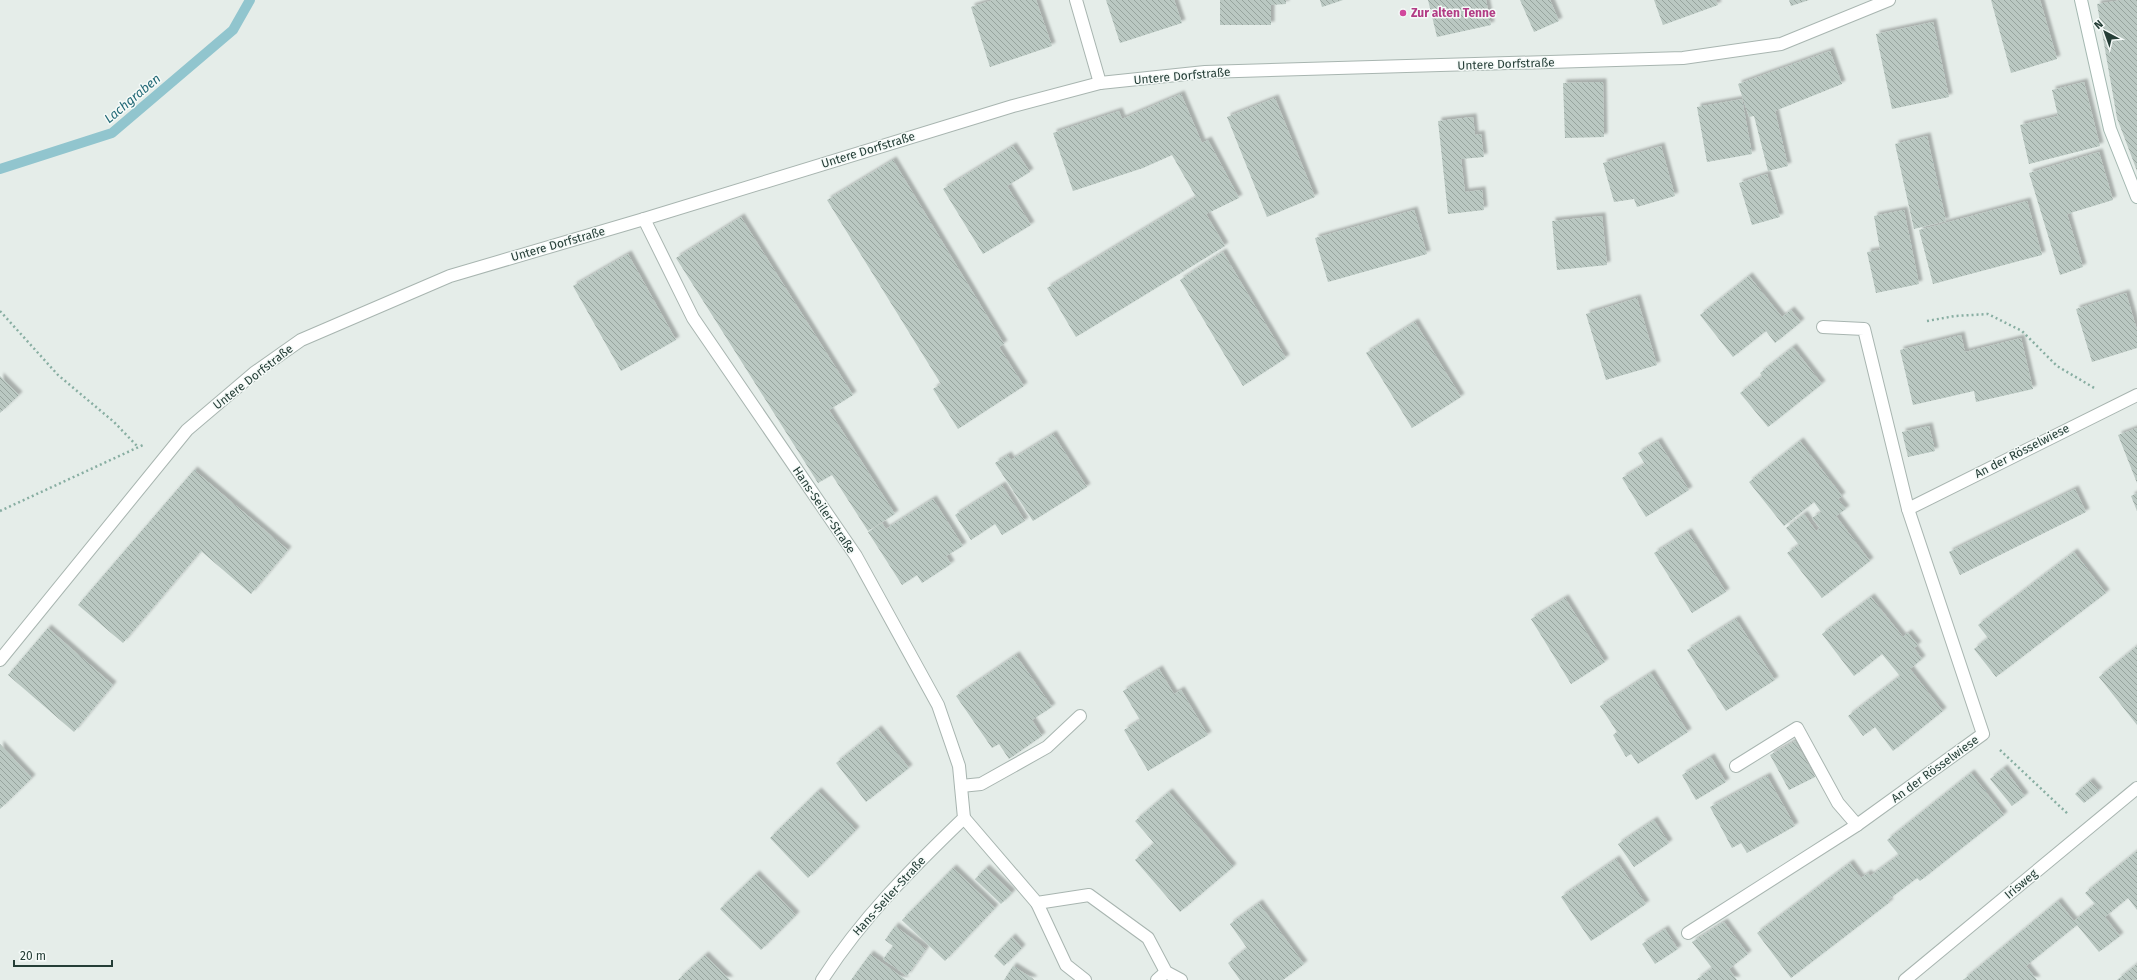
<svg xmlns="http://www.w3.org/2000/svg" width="2137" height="980" viewBox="0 0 2137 980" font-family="'Fira Sans',sans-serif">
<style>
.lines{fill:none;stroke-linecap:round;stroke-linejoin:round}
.stream{stroke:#91c5ce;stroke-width:10}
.building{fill:url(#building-back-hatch);filter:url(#shadow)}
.lane-casing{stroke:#a8b5b0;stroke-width:14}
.street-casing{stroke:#a8b5b0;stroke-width:14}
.secondary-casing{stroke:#a4b8b1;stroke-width:14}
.path{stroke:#88aea2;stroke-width:2.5;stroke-dasharray:2 3;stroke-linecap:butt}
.lane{stroke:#fff;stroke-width:12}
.street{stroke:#fff;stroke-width:12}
.secondary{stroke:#fff;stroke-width:12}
.hotel-dot{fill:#d1479c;stroke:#f5faf8;stroke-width:1.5}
.labels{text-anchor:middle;stroke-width:3;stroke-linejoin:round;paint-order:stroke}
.hotel-label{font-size:12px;font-weight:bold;fill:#b23c85;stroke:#f5faf8;text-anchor:start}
.street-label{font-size:12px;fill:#253e37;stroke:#f5faf8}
.water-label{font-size:13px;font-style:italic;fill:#236976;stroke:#f5faf8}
</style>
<defs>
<pattern id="building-back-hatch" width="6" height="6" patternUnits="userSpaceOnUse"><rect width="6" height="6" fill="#bac8c2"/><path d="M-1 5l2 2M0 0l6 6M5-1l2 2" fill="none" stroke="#97a49e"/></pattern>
<filter id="shadow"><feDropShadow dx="3.5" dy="-3.5" stdDeviation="1" flood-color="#0004"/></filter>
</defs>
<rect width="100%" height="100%" fill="#e5ede9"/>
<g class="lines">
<polyline class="stream" points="0,169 112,133 233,30 250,0"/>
</g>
<g class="building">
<polygon points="993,0 1036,0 1052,46 990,67 971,7"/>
<polygon points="1106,0 1174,0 1182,23 1120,43"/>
<polygon points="1220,0 1286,0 1286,4 1271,5 1271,25 1220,25"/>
<polygon points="1320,0 1343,0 1322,7"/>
<polygon points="1428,0 1486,0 1491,25 1437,37"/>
<polygon points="1520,0 1550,0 1559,21 1534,32"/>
<polygon points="1654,0 1716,0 1718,5 1663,25"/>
<polygon points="1789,0 1809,0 1791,6"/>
<polygon points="1991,0 2040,0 2057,59 2011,73"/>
<polygon points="2122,0 2137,0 2137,171 2117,118 2097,4"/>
<polygon points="1933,22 1949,97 1892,109 1876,34"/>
<polygon points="1830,51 1842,84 1775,111 1788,166 1768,171 1754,116 1749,117 1738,84"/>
<polygon points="1603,82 1604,137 1565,138 1563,83"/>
<polygon points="2084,82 2100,146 2029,164 2020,125 2058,116 2052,90"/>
<polygon points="1181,94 1202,143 1208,140 1239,198 1206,214 1225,246 1076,337 1047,288 1196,197 1172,155 1143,168 1073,191 1053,133 1119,111 1122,119"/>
<polygon points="1275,98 1315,197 1267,217 1227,117"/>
<polygon points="1742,99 1752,154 1707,162 1697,107"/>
<polygon points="1473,117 1475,135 1481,134 1484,157 1461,159 1465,192 1482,190 1484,210 1448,214 1438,121"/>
<polygon points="1927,136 1946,221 1914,229 1895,144"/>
<polygon points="1013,146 1030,172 1007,186 1031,225 983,254 943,189"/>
<polygon points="1661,146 1675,196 1637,207 1634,199 1614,202 1603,163"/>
<polygon points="2099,152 2113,200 2067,214 2083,267 2060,275 2029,173"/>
<polygon points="893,160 1004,344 999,347 1024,386 958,429 933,389 941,384 827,200"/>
<polygon points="1767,174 1780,217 1752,225 1739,183"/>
<polygon points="2027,201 2042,255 1933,284 1919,230"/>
<polygon points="1414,210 1427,254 1328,282 1315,238"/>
<polygon points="1904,210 1919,284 1876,293 1867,252 1880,250 1874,216"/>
<polygon points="1602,216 1607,265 1557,270 1552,221"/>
<polygon points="741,217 853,395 829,410 895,514 868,531 832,475 818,483 676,258"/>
<polygon points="1223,252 1286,358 1243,386 1180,280"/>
<polygon points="628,254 676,340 621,371 573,286"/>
<polygon points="1749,276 1782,317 1791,310 1801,322 1775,343 1766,331 1733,357 1700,315"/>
<polygon points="2126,293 2137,330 2137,348 2092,362 2076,309"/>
<polygon points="1637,298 1657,365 1606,380 1586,314"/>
<polygon points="1415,322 1461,397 1412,428 1366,353"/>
<polygon points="1961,335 1965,352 2021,338 2033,389 1976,402 1974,391 1913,405 1900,350"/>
<polygon points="1793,347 1822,384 1768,427 1740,393 1762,376 1760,373"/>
<polygon points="0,376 19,395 0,413"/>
<polygon points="1929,426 1935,451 1908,457 1902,432"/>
<polygon points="2137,428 2137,483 2118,435"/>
<polygon points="1053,434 1087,487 1033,521 995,463 1008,455 1011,460"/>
<polygon points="1658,441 1689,490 1646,517 1622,478 1645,464 1638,453"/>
<polygon points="1800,441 1842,496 1838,499 1846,509 1836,516 1870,561 1822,598 1787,553 1799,545 1786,528 1804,514 1816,531 1820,528 1812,518 1821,512 1814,502 1784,526 1749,482"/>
<polygon points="194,470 288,550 251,594 201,551 123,643 78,605"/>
<polygon points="1002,485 1025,521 1002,535 995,524 971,540 955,515"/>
<polygon points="2075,489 2086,512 1960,575 1949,552"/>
<polygon points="2137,493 2137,511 2131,496"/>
<polygon points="933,499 963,546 946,556 951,564 922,583 917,575 902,585 868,532 882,523 886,529"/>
<polygon points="1688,532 1726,592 1692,613 1654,553"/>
<polygon points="2074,552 2106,593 1996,677 1974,649 1988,638 1978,625"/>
<polygon points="1871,597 1903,637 1908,633 1918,645 1914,648 1922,659 1910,669 1943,711 1893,751 1875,727 1863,736 1848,716 1900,676 1882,654 1854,676 1822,634"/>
<polygon points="1565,598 1605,662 1571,684 1531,619"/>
<polygon points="1736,619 1775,680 1726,711 1687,650"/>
<polygon points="48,628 113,685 74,732 8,675"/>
<polygon points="2137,646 2137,725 2099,677"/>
<polygon points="1016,655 1052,707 1032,720 1042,736 1009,759 999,744 992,748 956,696"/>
<polygon points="1159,669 1174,694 1181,690 1208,735 1148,771 1124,730 1140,720 1123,691"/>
<polygon points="1651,673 1688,732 1638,764 1631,754 1626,757 1613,735 1617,732 1600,706"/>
<polygon points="878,729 909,768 866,802 836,763"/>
<polygon points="1795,741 1815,777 1789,790 1770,755"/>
<polygon points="0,744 32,778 0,809"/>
<polygon points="1711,757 1726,782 1696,800 1682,775"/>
<polygon points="2004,768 2025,796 2012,806 1990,779"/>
<polygon points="1971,773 2004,815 1920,881 1917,878 1888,900 1890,902 1791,978 1757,933 1850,863 1861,878 1868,873 1870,876 1899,855 1887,840"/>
<polygon points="1767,776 1795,826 1747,853 1741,843 1732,848 1710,807"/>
<polygon points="2090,781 2099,791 2084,803 2075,794"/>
<polygon points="818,791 856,830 808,878 770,838"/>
<polygon points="1169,792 1233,867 1180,912 1135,860 1154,843 1135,821"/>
<polygon points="1654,820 1669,843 1634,867 1618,844"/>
<polygon points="2137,851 2137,910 2128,898 2105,917 2120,936 2099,952 2077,925 2026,966 2037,980 1963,980 2058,901 2074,921 2095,904 2085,893"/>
<polygon points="1616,859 1646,904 1591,941 1561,897"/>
<polygon points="953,868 995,908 945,961 902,920"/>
<polygon points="986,868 1012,893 1001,904 975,879"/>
<polygon points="756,874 796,915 761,950 720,909"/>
<polygon points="1259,903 1304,964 1283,980 1240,980 1228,963 1247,948 1230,924"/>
<polygon points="1724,922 1748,954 1729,969 1737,980 1696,980 1712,968 1692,942"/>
<polygon points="895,926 926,949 907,976 883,959 893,946 885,940"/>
<polygon points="1665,929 1678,949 1655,964 1642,944"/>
<polygon points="1012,937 1022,948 1004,966 994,956"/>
<polygon points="870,954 906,980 851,980"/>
<polygon points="705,955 730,980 678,980 681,977"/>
<polygon points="2137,964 2137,980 2117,980"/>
<polygon points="1013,966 1032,978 1034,980 1004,980"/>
</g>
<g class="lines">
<defs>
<g id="lane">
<polyline points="1076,0 1100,83"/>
<polyline points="1736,766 1797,728 1838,803 1857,825"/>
<polyline points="961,786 981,784 1047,747 1080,716"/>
<polyline points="1688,933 1857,825 1983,734 1908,509 1864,329 1823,327"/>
</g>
<g id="street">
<path d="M 644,219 L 693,318 L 856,556 L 938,705 L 959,766 L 964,818 C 912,868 861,919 822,980"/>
<polyline points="1908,509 2137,395"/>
<polyline points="0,660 187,430 254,373 301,340 450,276 644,219 1013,106 1100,83 1205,72 1683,58 1781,44 1889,0"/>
<polyline points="964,818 1037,903 1089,895 1148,938 1166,972 1181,980"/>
<polyline points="1037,903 1066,965 1085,980"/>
<polyline points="1157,980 1166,972"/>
<polyline points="1905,980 2137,788"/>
</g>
<polyline id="secondary" points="2081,0 2110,129 2137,197"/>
</defs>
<use href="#lane" class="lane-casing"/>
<use href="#street" class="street-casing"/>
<use href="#secondary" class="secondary-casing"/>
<g class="path">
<polyline points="0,311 58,375 114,422 138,447"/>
<polyline points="1927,321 1955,316 1988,314 2022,331 2057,366 2096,389"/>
<polyline points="0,511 143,445"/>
<polyline points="2000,750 2069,815"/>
</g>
<use href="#lane" class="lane"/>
<use href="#street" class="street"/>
<use href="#secondary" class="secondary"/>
</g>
<circle class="hotel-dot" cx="1403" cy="13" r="4"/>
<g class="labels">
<g class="hotel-label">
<text x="1411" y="17">Zur alten Tenne</text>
</g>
<g class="street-label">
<text transform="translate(1506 64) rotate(-2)" y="4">Untere Dorfstraße</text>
<text transform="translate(1182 76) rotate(-5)" y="4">Untere Dorfstraße</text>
<text transform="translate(868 150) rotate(-17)" y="4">Untere Dorfstraße</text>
<text transform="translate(558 244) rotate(-16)" y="4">Untere Dorfstraße</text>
<text transform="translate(253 377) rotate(-38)" y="4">Untere Dorfstraße</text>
<text transform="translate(2022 451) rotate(-27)" y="4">An der Rösselwiese</text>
<text transform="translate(824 510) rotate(56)" y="4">Hans-Seiler-Straße</text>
<text transform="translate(1935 769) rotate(-36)" y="4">An der Rösselwiese</text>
<text transform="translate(2021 884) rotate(-40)" y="4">Irisweg</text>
<text transform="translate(889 896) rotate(-48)" y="4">Hans-Seiler-Straße</text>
</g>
<g class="water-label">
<text transform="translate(132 98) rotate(-40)" y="5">Lachgraben</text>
</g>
</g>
<g transform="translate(2105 32) rotate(319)" stroke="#f5faf8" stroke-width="3" paint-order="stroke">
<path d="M0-3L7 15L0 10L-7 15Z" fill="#253e37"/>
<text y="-6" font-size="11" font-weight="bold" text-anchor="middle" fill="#253e37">N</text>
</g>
<path d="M14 960v6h98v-6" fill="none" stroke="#253e37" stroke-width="2"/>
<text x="20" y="960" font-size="12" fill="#253e37" stroke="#f5faf8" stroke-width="3" paint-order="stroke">20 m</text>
</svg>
